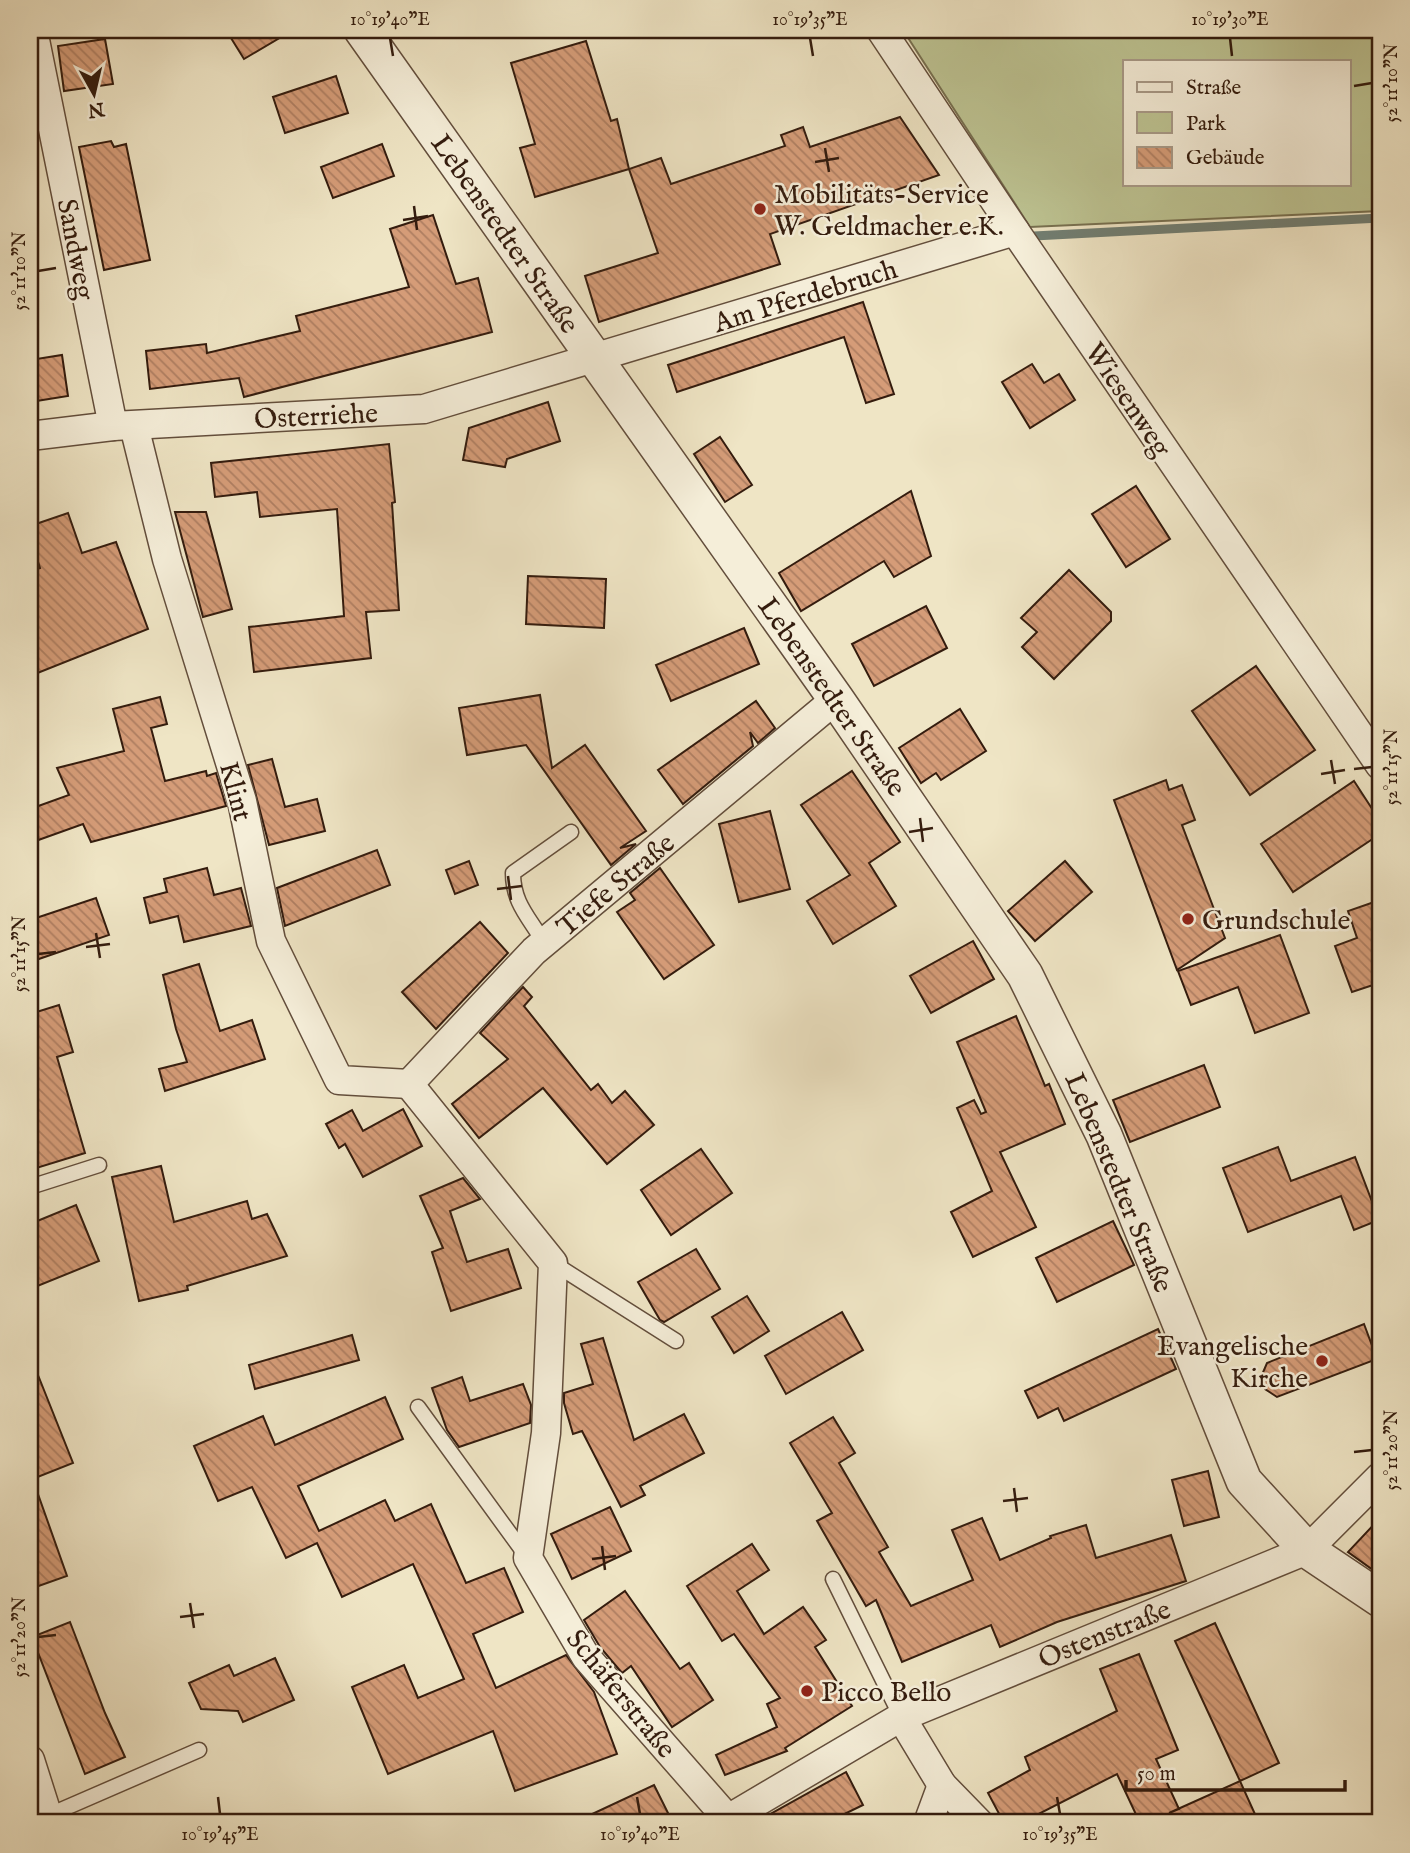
<svg xmlns="http://www.w3.org/2000/svg" width="1410" height="1853" viewBox="0 0 1410 1853" font-family="'IM FELL English',serif">
<style>
.green{fill:#bdc392;stroke:#787050;stroke-width:2;fill-rule:evenodd}
.lines{fill:none;stroke-linecap:round;stroke-linejoin:round}
.stream{stroke:#717e72;stroke-width:9}
.building{fill:url(#building-back-hatch);stroke:#341c0e;stroke-width:2}
.service-casing{stroke:#634e3c;stroke-width:17}
.minor-casing{stroke:#634e3c;stroke-width:31}
.tertiary-casing{stroke:#634e3c;stroke-width:38}
.service{stroke:#f5eed9;stroke-width:14}
.minor{stroke:#f5eed9;stroke-width:28}
.tertiary{stroke:#f5eed9;stroke-width:35}
.ticks{fill:none;stroke:#341c0e;stroke-width:2.5}
.poi-dot{fill:#8f2418;stroke:#f5eed9;stroke-width:2.5}
.labels{text-anchor:middle;stroke-width:5;stroke-linejoin:round;paint-order:stroke}
.poi-label{font-size:28px;fill:#341c0e;stroke:#f5eed9;text-anchor:start}
.street-label{font-size:28px;fill:#341c0e;stroke:#f5eed9}
.neatline{fill:none;stroke:#341c0e;stroke-width:2.5}
.ticks-label{font-size:18px;text-anchor:middle;fill:#341c0e}
</style>
<defs>
<pattern id="building-back-hatch" width="6" height="6" patternUnits="userSpaceOnUse" patternTransform="scale(1.75)"><rect width="6" height="6" fill="#d59c78"/><path d="M-1 5l2 2M0 0l6 6M5-1l2 2" fill="none" stroke="#ae7e61"/></pattern>
</defs>
<rect width="100%" height="100%" fill="#efe5c5"/>
<filter id="stains"><feTurbulence type="fractalNoise" baseFrequency=".00286" numOctaves="4"/><feColorMatrix values="0 0 0 0 .2 0 0 0 0 .09 0 0 0 0 .02 0 0 0 .5 -.17"/></filter>
<radialGradient id="worn" r=".72"><stop offset=".6" stop-color="#630" stop-opacity="0"/><stop offset="1" stop-color="#630" stop-opacity=".3"/></radialGradient>
<path class="green" d="M 903,30 L 1380,30 L 1380,211 L 1030,227 ZM 1125,61 L 1349,61 L 1349,184 L 1125,184 Z"/>
<g class="lines">
<polyline class="stream" points="1034,236 1380,218"/>
</g>
<g class="building">
<polygon points="226,30 293,30 244,59"/>
<polygon points="105,39 113,84 64,91 58,46"/>
<polygon points="586,41 611,121 617,119 629,169 535,197 520,148 535,144 511,63"/>
<polygon points="336,76 348,113 285,133 273,97"/>
<polygon points="900,117 939,175 770,234 780,264 599,322 585,276 658,253 629,169 661,158 671,184 785,146 781,135 803,127 810,147"/>
<polygon points="111,141 114,147 126,144 150,260 104,270 79,147"/>
<polygon points="382,144 394,176 333,198 321,167"/>
<polygon points="433,215 456,284 478,278 492,332 244,397 239,378 150,389 146,351 206,344 207,353 300,331 296,316 409,287 390,229"/>
<polygon points="863,302 894,394 866,403 844,337 677,392 668,365"/>
<polygon points="62,355 68,396 30,402 30,360"/>
<polygon points="1032,364 1044,383 1059,374 1075,400 1030,428 1002,382"/>
<polygon points="548,402 560,441 507,459 505,467 463,460 469,428"/>
<polygon points="720,437 752,485 725,502 694,454"/>
<polygon points="389,444 395,502 392,503 399,610 366,612 371,658 254,672 249,627 344,616 337,509 260,517 257,492 215,497 211,463"/>
<polygon points="1136,486 1170,539 1126,567 1092,514"/>
<polygon points="911,491 931,556 894,577 884,561 801,611 779,573"/>
<polygon points="175,512 206,512 232,609 203,617"/>
<polygon points="68,513 82,553 116,542 148,629 30,676 30,571 40,568 30,536 30,526"/>
<polygon points="1069,570 1111,612 1111,621 1054,679 1022,647 1037,632 1021,618"/>
<polygon points="528,576 606,579 604,628 526,624"/>
<polygon points="926,606 947,648 874,686 852,644"/>
<polygon points="744,628 759,664 671,701 656,665"/>
<polygon points="1256,666 1315,750 1250,795 1192,711"/>
<polygon points="540,695 552,768 585,745 646,831 620,848 636,844 611,865 526,745 467,755 459,708"/>
<polygon points="160,697 167,724 151,728 165,781 206,771 207,776 216,773 226,806 91,842 83,824 30,843 30,809 69,795 57,768 124,751 113,709"/>
<polygon points="756,701 775,728 758,743 750,732 753,746 683,804 658,770"/>
<polygon points="960,709 986,751 941,780 936,773 921,783 899,748"/>
<polygon points="272,759 285,807 317,799 325,831 269,845 248,765"/>
<polygon points="852,771 900,842 869,863 896,906 833,944 807,901 850,875 801,805"/>
<polygon points="1166,780 1169,790 1182,785 1195,820 1182,825 1225,938 1177,970 1114,800"/>
<polygon points="1354,781 1380,821 1380,834 1293,892 1261,844"/>
<polygon points="770,811 790,889 739,902 719,824"/>
<polygon points="377,850 390,885 285,926 277,888"/>
<polygon points="469,861 478,885 455,894 446,870"/>
<polygon points="1065,861 1092,892 1035,941 1008,911"/>
<polygon points="207,868 214,895 241,888 251,926 184,942 178,916 150,923 144,898 167,892 164,879"/>
<polygon points="660,868 714,945 664,979 617,912 635,900 630,893"/>
<polygon points="96,898 109,935 30,962 30,920"/>
<polygon points="1380,900 1380,994 1377,994 1373,985 1352,992 1335,946 1357,938 1348,911"/>
<polygon points="480,922 508,953 436,1029 402,992"/>
<polygon points="1280,935 1309,1013 1255,1033 1238,987 1191,1005 1178,971"/>
<polygon points="973,941 994,979 931,1013 910,976"/>
<polygon points="199,964 220,1031 252,1020 265,1059 165,1091 159,1069 187,1062 176,1029 163,975"/>
<polygon points="523,987 532,997 524,1006 591,1090 598,1084 612,1103 625,1091 654,1125 607,1164 543,1088 479,1138 452,1104 508,1059 480,1033"/>
<polygon points="59,1005 73,1052 57,1057 85,1153 30,1170 30,1014"/>
<polygon points="1016,1016 1045,1086 1049,1084 1065,1124 1000,1152 1036,1227 973,1257 951,1212 992,1191 957,1108 974,1100 981,1114 986,1112 957,1042"/>
<polygon points="1204,1065 1220,1107 1130,1142 1113,1100"/>
<polygon points="403,1109 422,1146 363,1177 345,1144 339,1148 326,1124 352,1110 363,1131"/>
<polygon points="1278,1147 1291,1181 1355,1157 1379,1220 1354,1230 1341,1196 1248,1232 1223,1168"/>
<polygon points="701,1149 732,1193 671,1235 641,1190"/>
<polygon points="161,1166 174,1222 247,1201 252,1219 267,1214 287,1256 187,1286 188,1290 139,1301 112,1177"/>
<polygon points="463,1178 480,1199 450,1211 467,1262 508,1249 521,1288 451,1311 432,1252 443,1248 420,1196"/>
<polygon points="76,1205 99,1261 30,1289 30,1224"/>
<polygon points="1113,1221 1134,1265 1057,1302 1036,1258"/>
<polygon points="696,1249 720,1289 664,1322 660,1320 638,1282"/>
<polygon points="747,1296 769,1331 734,1353 712,1317"/>
<polygon points="842,1312 863,1350 786,1394 765,1356"/>
<polygon points="1364,1324 1377,1359 1277,1397 1265,1389 1261,1377 1267,1363"/>
<polygon points="1158,1329 1176,1369 1064,1421 1058,1408 1038,1418 1025,1391"/>
<polygon points="352,1335 359,1360 255,1389 249,1365"/>
<polygon points="603,1338 634,1440 684,1414 704,1453 640,1486 645,1495 621,1507 582,1431 573,1434 564,1403 564,1393 593,1384 581,1344"/>
<polygon points="30,1355 73,1463 30,1480"/>
<polygon points="462,1377 470,1401 523,1384 531,1405 530,1423 459,1447 447,1430 432,1388"/>
<polygon points="385,1397 403,1439 298,1486 319,1531 385,1500 395,1521 431,1504 466,1583 504,1568 523,1612 473,1634 496,1688 566,1655 594,1692 617,1754 515,1791 493,1731 388,1774 352,1687 404,1665 418,1698 464,1679 413,1564 342,1597 317,1543 286,1558 252,1487 218,1501 194,1446 263,1416 275,1445"/>
<polygon points="833,1417 855,1453 839,1463 888,1547 879,1552 911,1606 973,1580 952,1530 982,1518 1000,1560 1051,1538 1050,1536 1086,1525 1096,1558 1171,1535 1186,1581 1057,1622 1000,1647 991,1625 902,1662 876,1600 866,1606 817,1521 832,1513 790,1443"/>
<polygon points="1208,1471 1219,1517 1184,1526 1172,1480"/>
<polygon points="33,1480 67,1576 30,1589 30,1481"/>
<polygon points="610,1507 631,1551 572,1579 551,1534"/>
<polygon points="1380,1518 1380,1575 1348,1552"/>
<polygon points="752,1544 769,1570 737,1591 764,1634 803,1607 826,1640 815,1647 852,1706 785,1748 787,1751 725,1775 716,1755 777,1727 767,1704 780,1698 734,1634 722,1641 687,1586"/>
<polygon points="625,1591 680,1669 689,1663 713,1700 672,1727 631,1666 622,1673 600,1647 584,1620"/>
<polygon points="70,1622 105,1713 125,1757 85,1774 32,1637"/>
<polygon points="1215,1623 1279,1763 1240,1781 1175,1641"/>
<polygon points="1139,1654 1178,1750 1156,1759 1179,1809 1169,1813 1240,1781 1259,1823 1140,1823 1117,1774 1021,1823 1004,1823 988,1793 1030,1770 1025,1757 1117,1711 1100,1669"/>
<polygon points="275,1658 294,1700 243,1722 238,1711 201,1709 189,1683 229,1665 234,1676"/>
<polygon points="846,1772 863,1805 826,1823 754,1823"/>
<polygon points="654,1785 673,1823 573,1823"/>
</g>
<g class="lines">
<defs>
<g id="service">
<path d="M 544,943 C 530,918 513,904 513,873 L 571,832"/>
<polyline points="30,1187 99,1165"/>
<polyline points="553,1263 676,1341"/>
<polyline points="418,1407 527,1557"/>
<polyline points="833,1579 901,1717"/>
<polyline points="47,1816 199,1750"/>
</g>
<g id="minor">
<polyline points="33,30 113,426"/>
<polyline points="881,30 1015,231 1380,765"/>
<polyline points="134,426 167,559 242,801 271,941 339,1080 409,1084"/>
<polyline points="30,436 113,426 424,409 1015,231"/>
<polyline points="409,1084 553,1263 546,1433 528,1558 586,1657 728,1819"/>
<polyline points="409,1084 534,951 836,699"/>
<polyline points="901,1717 942,1785 979,1823"/>
<polyline points="30,1760 50,1823"/>
<polyline points="725,1823 728,1819 901,1717 1307,1550 1380,1477"/>
<polyline points="928,1823 942,1785"/>
</g>
<polyline id="tertiary" points="362,30 836,699 1025,975 1104,1135 1244,1481 1307,1550 1380,1599"/>
</defs>
<use href="#service" class="service-casing"/>
<use href="#minor" class="minor-casing"/>
<use href="#tertiary" class="tertiary-casing"/>
<use href="#service" class="service"/>
<use href="#minor" class="minor"/>
<use href="#tertiary" class="tertiary"/>
</g>
<path class="ticks" d="M 390,38 L 393,56M 810,38 L 813,56M 1230,38 L 1232,56M 1354,86 L 1372,83M 825,148 L 829,172M 815,162 L 839,158M 414,206 L 417,230M 403,220 L 428,216M 38,271 L 56,268M 1331,760 L 1335,784M 1354,769 L 1372,767M 1321,774 L 1345,770M 920,818 L 923,842M 909,832 L 933,828M 508,876 L 511,900M 497,889 L 522,886M 96,933 L 100,958M 86,947 L 110,944M 38,954 L 56,952M 1354,1452 L 1372,1450M 1014,1488 L 1017,1512M 1003,1501 L 1028,1498M 602,1546 L 605,1570M 592,1559 L 616,1556M 190,1603 L 194,1628M 180,1617 L 204,1614M 38,1637 L 56,1635M 218,1797 L 220,1814M 637,1797 L 640,1814M 1057,1797 L 1060,1814"/>
<g class="poi-dot">
<circle cx="760" cy="209" r="7"/>
<circle cx="1188" cy="919" r="7"/>
<circle cx="1322" cy="1361" r="7"/>
<circle cx="807" cy="1691" r="7"/>
</g>
<g class="labels">
<g class="poi-label">
<text x="774" y="203">Mobilitäts-Service<tspan x="774" dy="32">W. Geldmacher e.K.</tspan></text>
<text x="1202" y="929">Grundschule</text>
<text x="1308" y="1355" text-anchor="end">Evangelische<tspan x="1308" dy="32">Kirche</tspan></text>
<text x="821" y="1701">Picco Bello</text>
</g>
<g class="street-label">
<text transform="translate(506 233) rotate(55)" y="10">Lebenstedter Straße</text>
<text transform="translate(77 249) rotate(79)" y="10">Sandweg</text>
<text transform="translate(805 295) rotate(-17)" y="10">Am Pferdebruch</text>
<text transform="translate(1129 399) rotate(56)" y="10">Wiesenweg</text>
<text transform="translate(316 415) rotate(-3)" y="10">Osterriehe</text>
<text transform="translate(833 696) rotate(55)" y="10">Lebenstedter Straße</text>
<text transform="translate(237 791) rotate(75)" y="10">Klint</text>
<text transform="translate(615 884) rotate(-40)" y="10">Tiefe Straße</text>
<text transform="translate(1120 1182) rotate(67)" y="10">Lebenstedter Straße</text>
<text transform="translate(1104 1633) rotate(-22)" y="10">Ostenstraße</text>
<text transform="translate(622 1693) rotate(51)" y="10">Schäferstraße</text>
</g>
</g>
<rect width="1410" height="1853" fill="none" stroke="#efe5c5" stroke-width="77"/>
<rect x="1123" y="60" width="228" height="126" fill="#f5eed9" stroke="#a89a88" stroke-width="2"/>
<rect x="1137" y="82" width="35" height="10" fill="#f5eed9" stroke="#a89a88" stroke-width="2"/>
<text x="1186" y="94" font-size="21" fill="#341c0e">Straße</text>
<rect x="1137" y="112" width="35" height="21" fill="#bdc392" stroke="#a89a88" stroke-width="2"/>
<text x="1186" y="130" font-size="21" fill="#341c0e">Park</text>
<rect x="1137" y="147" width="35" height="21" fill="url(#building-back-hatch)" stroke="#a89a88" stroke-width="2"/>
<text x="1186" y="164" font-size="21" fill="#341c0e">Gebäude</text>
<g transform="translate(94 94) rotate(172)" stroke="#f5eed9" stroke-width="5" paint-order="stroke">
<path d="M0-5L12 26L0 18L-12 26Z" fill="#341c0e"/>
<text y="-10" font-size="19" font-weight="bold" text-anchor="middle" fill="#341c0e">N</text>
</g>
<path d="M1126 1780v10h219v-10" fill="none" stroke="#341c0e" stroke-width="3.5"/>
<text x="1137" y="1780" font-size="21" fill="#341c0e" stroke="#f5eed9" stroke-width="5" paint-order="stroke">50 m</text>
<rect x="38" y="38" width="1334" height="1776" class="neatline"/>
<g class="ticks-label">
<text x="390" y="25">10°19'40"E</text>
<text x="810" y="25">10°19'35"E</text>
<text x="1230" y="25">10°19'30"E</text>
<text transform="translate(1391 83) rotate(-90)" y="6">52°11'10"N</text>
<text transform="translate(19 271) rotate(-90)" y="6">52°11'10"N</text>
<text transform="translate(1391 767) rotate(-90)" y="6">52°11'15"N</text>
<text transform="translate(19 954) rotate(-90)" y="6">52°11'15"N</text>
<text transform="translate(1391 1450) rotate(-90)" y="6">52°11'20"N</text>
<text transform="translate(19 1637) rotate(-90)" y="6">52°11'20"N</text>
<text x="220" y="1840">10°19'45"E</text>
<text x="640" y="1840">10°19'40"E</text>
<text x="1060" y="1840">10°19'35"E</text>
</g>
<rect width="100%" height="100%" filter="url(#stains)"/>
<rect width="100%" height="100%" fill="url(#worn)"/>
</svg>
